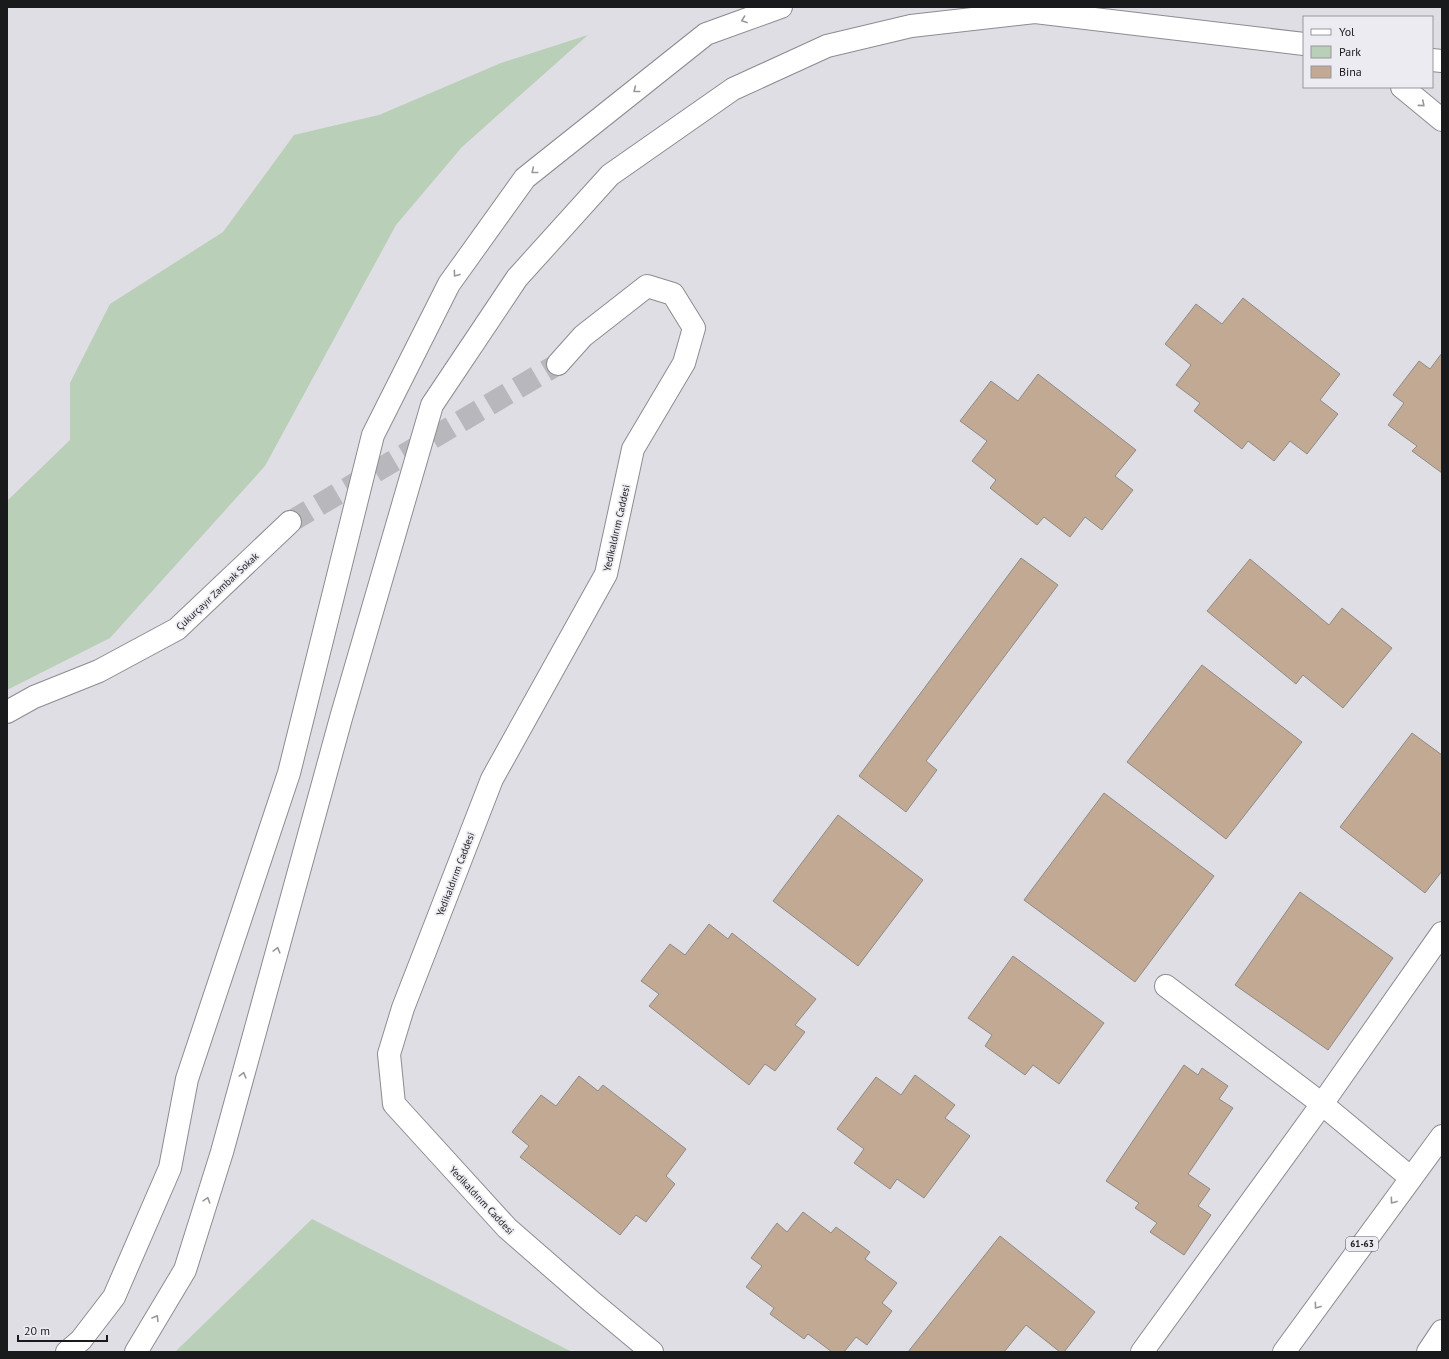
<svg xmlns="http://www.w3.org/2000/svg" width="1449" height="1359" viewBox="0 0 1449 1359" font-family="'PT Sans',sans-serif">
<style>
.green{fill:#bacfb7}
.building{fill:#c1a993;stroke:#8f8b87}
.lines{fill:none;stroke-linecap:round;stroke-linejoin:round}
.tertiary-tunnel{stroke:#b7b7bc;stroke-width:22;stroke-dasharray:22 11;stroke-linecap:butt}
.minor-casing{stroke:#8c8c91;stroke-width:24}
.tertiary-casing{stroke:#8c8c91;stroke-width:24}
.primary-casing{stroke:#8c8c91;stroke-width:24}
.minor{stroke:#fff;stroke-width:22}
.tertiary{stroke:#fff;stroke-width:22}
.primary{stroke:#fff;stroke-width:22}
.oneway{stroke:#989898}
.labels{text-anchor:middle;stroke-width:3.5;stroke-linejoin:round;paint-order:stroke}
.shield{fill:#ebebf1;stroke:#58595b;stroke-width:1}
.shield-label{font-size:9px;font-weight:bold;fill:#191a1b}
.street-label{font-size:10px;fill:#191a1b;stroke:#ebebf1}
</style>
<rect width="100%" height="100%" fill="#dedee4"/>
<g class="green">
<polygon points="588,35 462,147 396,225 265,466 110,638 7,690 7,501 70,440 70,383 110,304 223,232 294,135 379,115 501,63"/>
<polygon points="312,1219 572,1352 175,1352"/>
</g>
<g class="building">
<polygon points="1243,298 1340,374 1320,400 1338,414 1307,454 1290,441 1274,461 1248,441 1242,449 1194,411 1200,403 1176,385 1191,365 1165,344 1196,304 1222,324"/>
<polygon points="1442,353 1442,473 1412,451 1417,446 1388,425 1404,403 1393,395 1419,361 1430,369"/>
<polygon points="1038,374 1136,450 1115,476 1133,490 1102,530 1085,517 1070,537 1044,517 1037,525 990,488 996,480 972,461 987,441 960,421 991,381 1018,401"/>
<polygon points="1021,558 1058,585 926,761 937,770 906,812 859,776"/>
<polygon points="1250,559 1329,625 1342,608 1392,648 1343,708 1303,675 1296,684 1207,611"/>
<polygon points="1202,665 1302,742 1226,839 1127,762"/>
<polygon points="1412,733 1442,755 1442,871 1425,893 1340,827"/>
<polygon points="1104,793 1214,876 1135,982 1024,900"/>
<polygon points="838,815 923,880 858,966 773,901"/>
<polygon points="1300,892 1393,958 1328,1050 1235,985"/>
<polygon points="709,924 728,939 732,933 816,999 795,1025 805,1032 775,1071 765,1064 749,1085 649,1006 659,994 641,981 670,944 685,955"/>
<polygon points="1013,956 1104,1023 1059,1084 1033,1065 1025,1075 985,1046 992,1035 968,1018"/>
<polygon points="1184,1065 1198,1075 1202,1068 1228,1086 1219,1099 1233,1108 1188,1174 1210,1189 1198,1206 1211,1215 1184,1255 1150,1232 1157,1223 1135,1208 1139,1203 1106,1181"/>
<polygon points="915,1075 955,1105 945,1118 970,1136 924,1198 897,1179 890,1189 854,1163 864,1149 837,1129 876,1077 901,1095"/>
<polygon points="579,1076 598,1091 603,1085 686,1149 666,1176 675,1184 646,1222 636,1215 620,1235 520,1157 529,1146 512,1132 541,1095 556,1106"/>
<polygon points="803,1212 831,1233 836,1227 870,1252 865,1259 897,1283 882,1303 892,1311 867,1345 856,1337 844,1352 832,1352 808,1334 804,1339 770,1314 774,1308 746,1287 762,1266 751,1258 777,1223 787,1232"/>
<polygon points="1000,1236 1095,1312 1064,1352 1060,1352 1026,1325 1004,1352 908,1352"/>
</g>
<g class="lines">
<polyline class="tertiary-tunnel" points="290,522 558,364"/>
<defs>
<g id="minor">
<polyline points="1402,87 1442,120"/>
<polyline points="1166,986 1322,1104 1411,1178"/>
<polyline points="1142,1352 1322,1104 1442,933"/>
</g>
<g id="tertiary">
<polyline points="558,364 583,336 647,286 673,294 694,328 684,363 633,449 606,574 492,779 403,1008 389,1054 394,1104 507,1228 592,1302 652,1352"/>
<polyline points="7,712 34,697 99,671 177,629 290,522"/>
</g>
<g id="primary">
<polyline points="1432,60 1442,61"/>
<polyline points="67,1352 81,1340 114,1297 170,1168 187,1079 289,773 373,435 449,284 525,178 706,34 781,7"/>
<polyline points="136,1352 185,1270 222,1152 341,718 432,405 517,278 610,175 733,89 827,46 911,26 1035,12 1304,44"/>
<polyline points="1284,1352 1442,1136"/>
<polyline points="1428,1352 1442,1331"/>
</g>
</defs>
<use href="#minor" class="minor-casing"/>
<use href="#tertiary" class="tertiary-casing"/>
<use href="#primary" class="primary-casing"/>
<use href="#minor" class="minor"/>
<use href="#tertiary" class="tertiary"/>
<use href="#primary" class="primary"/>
</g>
<defs><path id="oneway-chevron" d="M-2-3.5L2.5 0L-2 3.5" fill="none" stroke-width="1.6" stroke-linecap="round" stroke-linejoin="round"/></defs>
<g class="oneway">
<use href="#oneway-chevron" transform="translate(744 20) rotate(160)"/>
<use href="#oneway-chevron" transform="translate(636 90) rotate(142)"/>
<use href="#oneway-chevron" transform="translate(1422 104) rotate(40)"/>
<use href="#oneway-chevron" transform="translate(534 171) rotate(141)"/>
<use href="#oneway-chevron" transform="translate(456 274) rotate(126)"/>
<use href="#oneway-chevron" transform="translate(277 950) rotate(-75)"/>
<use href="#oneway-chevron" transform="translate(243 1075) rotate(-75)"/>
<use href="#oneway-chevron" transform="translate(207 1200) rotate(-72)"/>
<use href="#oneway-chevron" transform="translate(1393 1201) rotate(126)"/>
<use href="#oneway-chevron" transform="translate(1317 1306) rotate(126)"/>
<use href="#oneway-chevron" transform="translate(156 1318) rotate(-59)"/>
</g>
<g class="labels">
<rect class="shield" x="1346" y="1237" width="32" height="14" rx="3"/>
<g class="shield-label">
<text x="1362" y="1247">61-63</text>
</g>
<g class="street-label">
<text transform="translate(616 528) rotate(-77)" y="4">Yedikaldırım Caddesi</text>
<text transform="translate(217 591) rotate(-43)" y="4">Çukurçayır Zambak Sokak</text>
<text transform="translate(455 874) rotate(-69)" y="4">Yedikaldırım Caddesi</text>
<text transform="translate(482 1200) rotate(47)" y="4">Yedikaldırım Caddesi</text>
</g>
</g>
<rect width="1449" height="1359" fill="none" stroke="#191a1b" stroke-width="16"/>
<rect x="1303" y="16" width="130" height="72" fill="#ebebf1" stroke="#97979b"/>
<rect x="1311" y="29" width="20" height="6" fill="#ffffff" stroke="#97979b"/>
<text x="1339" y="36" font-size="12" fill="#191a1b">Yol</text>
<rect x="1311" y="46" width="20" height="12" fill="#bacfb7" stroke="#97979b"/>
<text x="1339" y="56" font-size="12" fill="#191a1b">Park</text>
<rect x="1311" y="66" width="20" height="12" fill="#c1a993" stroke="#97979b"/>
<text x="1339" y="76" font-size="12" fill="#191a1b">Bina</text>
<path d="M18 1335v6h89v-6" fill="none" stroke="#191a1b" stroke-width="2"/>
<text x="24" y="1335" font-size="12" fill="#191a1b" stroke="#ebebf1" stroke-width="3" paint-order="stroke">20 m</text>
</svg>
